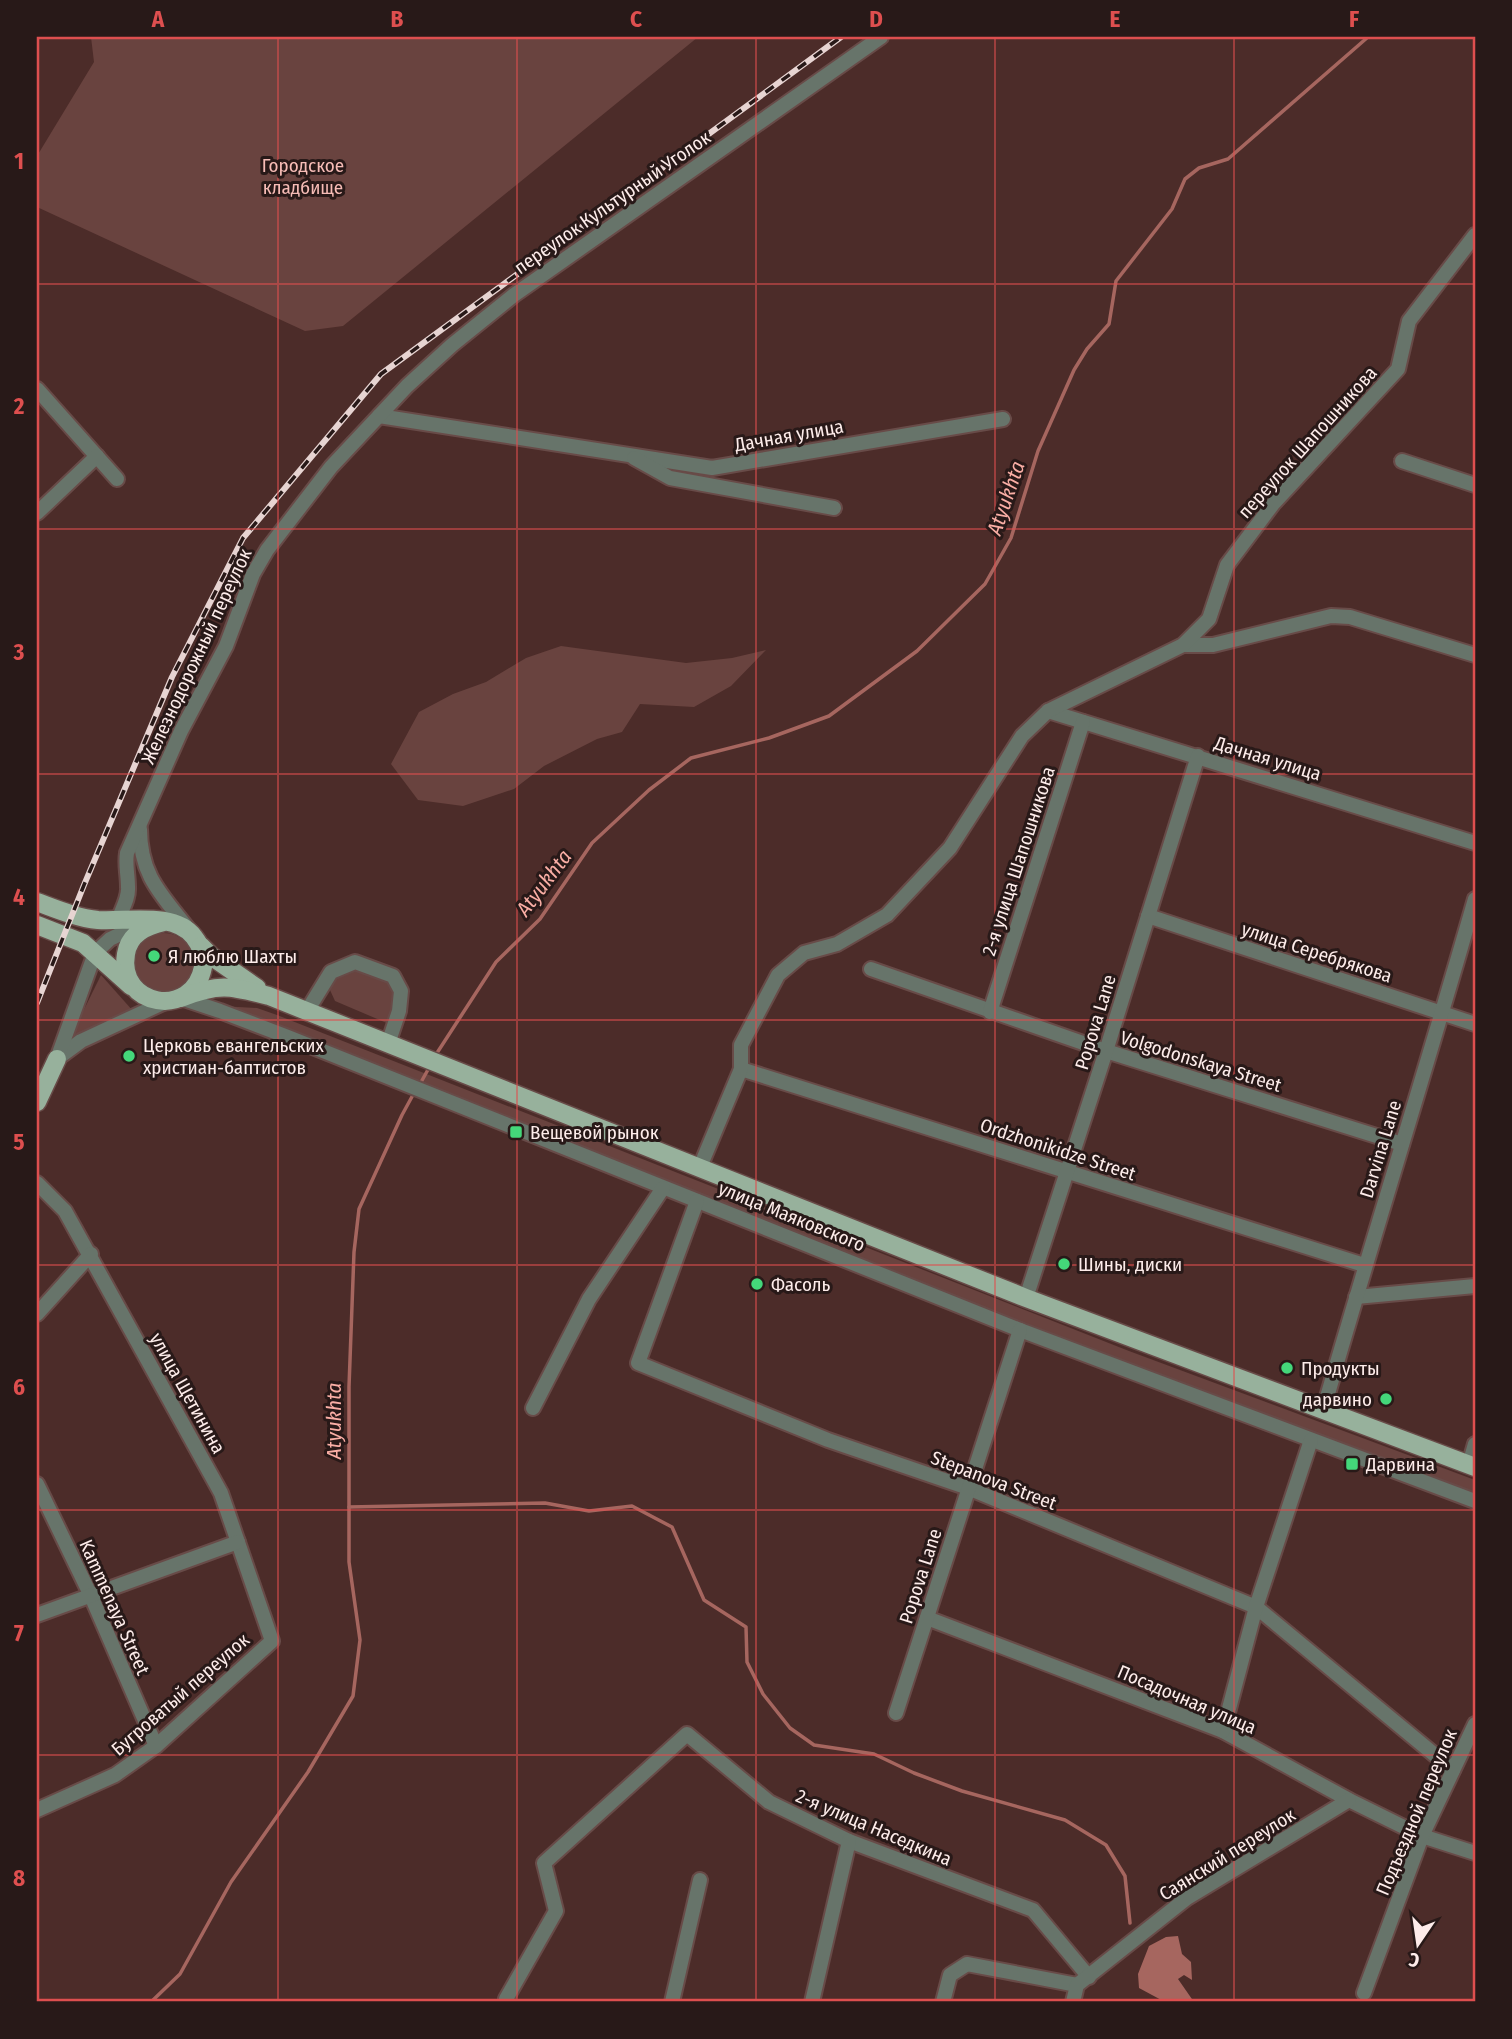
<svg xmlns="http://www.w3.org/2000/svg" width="1512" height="2039" viewBox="0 0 1512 2039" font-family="'Fira Sans Condensed',sans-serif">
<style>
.green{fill:#69433f}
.water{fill:#a6665f}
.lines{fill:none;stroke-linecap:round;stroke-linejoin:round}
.stream{stroke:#a6665f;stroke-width:3.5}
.minor-casing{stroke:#684b48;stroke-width:18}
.major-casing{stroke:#684b48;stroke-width:21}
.minor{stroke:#67746a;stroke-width:14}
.major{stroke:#97b19c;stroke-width:18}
.rail-casing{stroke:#e7d4d2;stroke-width:6}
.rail{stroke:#281918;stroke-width:3.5;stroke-dasharray:10;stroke-linecap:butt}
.grid{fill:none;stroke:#de4f4f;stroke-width:2;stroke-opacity:0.55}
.poi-dot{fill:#44d77a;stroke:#281918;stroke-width:2.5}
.labels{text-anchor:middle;stroke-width:6;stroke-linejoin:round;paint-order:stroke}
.park-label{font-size:19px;fill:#f7bcb6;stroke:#281918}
.street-label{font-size:19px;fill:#fdecea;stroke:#281918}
.poi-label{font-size:19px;fill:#fdecea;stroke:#281918;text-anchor:start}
.water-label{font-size:21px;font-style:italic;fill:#faaea5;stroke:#281918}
.neatline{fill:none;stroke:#de4f4f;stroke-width:2.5}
.grid-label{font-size:23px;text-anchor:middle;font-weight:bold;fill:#de4f4f}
</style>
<rect width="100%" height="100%" fill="#4c2c29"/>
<g class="green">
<polygon points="91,37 698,37 343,326 305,331 37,207 37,156 94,62"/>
<polygon points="561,646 686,663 732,658 766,650 731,686 694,707 640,704 622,732 597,739 544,766 514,789 463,806 418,800 391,764 419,712 453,694 486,682 526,658"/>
<circle cx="164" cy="963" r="30"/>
<polygon points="356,966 386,978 398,992 389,1024 335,1001 330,990 336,974"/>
<polygon points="101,975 133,1011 71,1036"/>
<polygon points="220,1006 257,1008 277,1015 1129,1351 1475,1480 1475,1493 1123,1364"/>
</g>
<polygon class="water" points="1178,1936 1182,1954 1191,1962 1192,1980 1184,1975 1178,1979 1194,2002 1165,2002 1139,1988 1138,1974 1149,1946 1166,1937"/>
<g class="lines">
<g class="stream">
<polyline points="435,1056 496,962 540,919 592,843 649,790 691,758 769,738 829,716 917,651 985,584 1011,538 1038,451 1074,370 1087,349 1109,324 1116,281 1172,209 1185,179 1199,168 1228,159 1368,37"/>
<polyline points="420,1084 430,1066"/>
<polyline points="349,1507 545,1503 589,1511 632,1506 672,1527 704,1600 746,1627 747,1662 763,1694 790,1728 814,1745 874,1754 914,1773 962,1791 1065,1820 1106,1845 1125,1876 1130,1923"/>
<polyline points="151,2002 180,1974 231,1882 308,1772 353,1696 360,1640 349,1562 349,1387 354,1252 359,1209 402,1115 414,1093"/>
</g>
<defs>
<g id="minor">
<polyline points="37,389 117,479"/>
<polyline points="379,416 712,468 1003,419"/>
<polyline points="634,458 670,478 834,508"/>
<polyline points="1402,461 1475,485"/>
<polyline points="37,513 97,456"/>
<polyline points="1183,645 1213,645 1331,616 1350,617 1475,655"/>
<polyline points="1048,711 1475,843"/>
<path d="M 140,829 C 140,876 162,895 189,930"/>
<polyline points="1148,916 1475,1024"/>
<path d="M 118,920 C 122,909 129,898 128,887 C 128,874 125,865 127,853 L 181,731 L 226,646 L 253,574 L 267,550 L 331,467 L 407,386 L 452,345 L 514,295 L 881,37"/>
<polyline points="871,969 1106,1051 1402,1144"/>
<polyline points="181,998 220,1011 288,1037 1020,1330 1475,1501"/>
<polyline points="307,1011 331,972 355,962 393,976 401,991 399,1011 388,1044"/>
<polyline points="990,1012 1083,722"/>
<polyline points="58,1058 81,1041 165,1002"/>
<polyline points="57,1059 95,953 110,939 127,931 145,926"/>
<polyline points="741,1069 1364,1265"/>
<polyline points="700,1167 741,1069 741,1045 778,975 804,953 837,944 887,915 950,848 1022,736 1048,711 1183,645 1209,619 1227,565 1273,504 1398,369 1409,321 1475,235"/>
<polyline points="37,1183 65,1211 221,1493 272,1641 156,1746 115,1775 37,1810"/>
<polyline points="697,1201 638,1363 828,1440 968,1488 1256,1607 1453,1770"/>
<polyline points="1356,1297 1475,1286"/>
<polyline points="1026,1298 1106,1051 1198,756"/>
<polyline points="37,1314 91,1254"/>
<polyline points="533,1408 589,1299 663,1188"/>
<path d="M 1323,1411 C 1372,1240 1426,1070 1475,899"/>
<polyline points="1469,1465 1475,1444"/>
<polyline points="37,1484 91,1596 156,1746"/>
<polyline points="37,1615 238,1542"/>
<polyline points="927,1618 1223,1731 1349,1800 1422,1836 1475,1853"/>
<polyline points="896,1713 1020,1330"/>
<polyline points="1223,1731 1256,1607 1311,1440"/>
<polyline points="1364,1993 1422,1836 1475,1724"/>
<polyline points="507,2002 506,1999 556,1911 544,1863 687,1734 769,1802 849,1841 1033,1910 1089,1977"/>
<polyline points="672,2002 700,1880"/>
<polyline points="812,2002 849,1841"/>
<polyline points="943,2002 950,1975 967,1964 1077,1985"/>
<polyline points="1073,2002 1077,1985 1187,1898 1349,1800"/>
</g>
<g id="major">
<path d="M 37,902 C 56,909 77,918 98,920 C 126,922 175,911 194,937 C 201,946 205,956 203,967 C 193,1020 117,1007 126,954 C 129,934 146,926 164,922"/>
<polyline points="37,925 83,943 131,986"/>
<polyline points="201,946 211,956 257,988"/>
<path d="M 181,998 C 219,983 230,986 269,996 L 1026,1298 L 1475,1467"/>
<polyline points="37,1102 57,1059"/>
</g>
</defs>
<use href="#minor" class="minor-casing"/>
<use href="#major" class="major-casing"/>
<use href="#minor" class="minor"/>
<use href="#major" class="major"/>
<defs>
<polyline id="rail" points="37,1003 84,885 172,677 243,538 381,374 841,37"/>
</defs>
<use href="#rail" class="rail-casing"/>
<use href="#rail" class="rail"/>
</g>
<path class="grid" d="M 278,37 L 278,2002M 517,37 L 517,2002M 756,37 L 756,2002M 995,37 L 995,2002M 1234,37 L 1234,2002M 37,284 L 1475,284M 37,529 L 1475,529M 37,774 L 1475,774M 37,1020 L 1475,1020M 37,1265 L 1475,1265M 37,1510 L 1475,1510M 37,1755 L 1475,1755"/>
<g class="poi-dot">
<circle cx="154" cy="956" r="7"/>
<circle cx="129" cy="1056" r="7"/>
<rect x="509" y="1125" width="14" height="14" rx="3.5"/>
<circle cx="1064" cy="1264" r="7"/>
<circle cx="757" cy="1284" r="7"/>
<circle cx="1287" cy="1368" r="7"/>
<circle cx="1386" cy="1399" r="7"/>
<rect x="1345" y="1457" width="14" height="14" rx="3.5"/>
</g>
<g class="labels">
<g class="park-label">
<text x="303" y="172">Городское<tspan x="303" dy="22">кладбище</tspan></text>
</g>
<g class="street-label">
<text transform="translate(612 202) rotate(-35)" y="7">переулок Культурный Уголок</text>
<text transform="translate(789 435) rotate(-10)" y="7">Дачная улица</text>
<text transform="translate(1307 442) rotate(-48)" y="7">переулок Шапошникова</text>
<text transform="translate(196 656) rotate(-65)" y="7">Железнодорожный переулок</text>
<text transform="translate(1268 758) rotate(17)" y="7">Дачная улица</text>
<text transform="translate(1018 861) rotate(-72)" y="7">2-я улица Шапошникова</text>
<text transform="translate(1317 952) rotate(18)" y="7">улица Серебрякова</text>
<text transform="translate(1095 1022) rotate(-73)" y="7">Popova Lane</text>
<text transform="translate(1201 1061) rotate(17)" y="7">Volgodonskaya Street</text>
<text transform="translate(1058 1149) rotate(18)" y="7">Ordzhonikidze Street</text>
<text transform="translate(1380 1149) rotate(-73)" y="7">Darvina Lane</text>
<text transform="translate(792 1216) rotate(22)" y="7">улица Маяковского</text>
<text transform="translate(188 1393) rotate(61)" y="7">улица Щетинина</text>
<text transform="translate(994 1480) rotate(21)" y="7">Stepanova Street</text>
<text transform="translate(920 1576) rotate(-72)" y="7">Popova Lane</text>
<text transform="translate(115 1607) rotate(66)" y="7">Kammenaya Street</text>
<text transform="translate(180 1694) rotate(-41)" y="7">Бугроватый переулок</text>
<text transform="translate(1187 1699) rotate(23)" y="7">Посадочная улица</text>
<text transform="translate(1416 1812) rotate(-67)" y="7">Подъездной переулок</text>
<text transform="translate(874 1827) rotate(23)" y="7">2-я улица Наседкина</text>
<text transform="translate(1227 1854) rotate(-32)" y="7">Саянский переулок</text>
</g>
<g class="poi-label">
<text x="168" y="963">Я люблю Шахты</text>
<text x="143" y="1052">Церковь евангельских<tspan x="143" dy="22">христиан-баптистов</tspan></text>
<text x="530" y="1139">Вещевой рынок</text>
<text x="1078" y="1271">Шины, диски</text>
<text x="771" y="1291">Фасоль</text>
<text x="1301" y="1375">Продукты</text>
<text x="1372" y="1406" text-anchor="end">дарвино</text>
<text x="1366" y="1471">Дарвина</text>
</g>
<g class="water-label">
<text transform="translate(1006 498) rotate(-71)" y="7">Atyukhta</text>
<text transform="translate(544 883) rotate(-53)" y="7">Atyukhta</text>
<text transform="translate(334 1421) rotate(-90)" y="7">Atyukhta</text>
</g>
</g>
<rect width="1512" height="2039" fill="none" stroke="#281918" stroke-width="77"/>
<g transform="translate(1418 1944) rotate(193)" stroke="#281918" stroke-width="5" paint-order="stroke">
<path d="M0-5L12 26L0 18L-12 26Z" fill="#fdecea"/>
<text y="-10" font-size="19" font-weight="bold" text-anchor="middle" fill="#fdecea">С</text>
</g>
<rect x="38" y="38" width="1436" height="1962" class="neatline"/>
<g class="grid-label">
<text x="158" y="27">A</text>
<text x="397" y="27">B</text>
<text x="636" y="27">C</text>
<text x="876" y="27">D</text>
<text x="1115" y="27">E</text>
<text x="1354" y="27">F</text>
<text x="19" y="169">1</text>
<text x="19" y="414">2</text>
<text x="19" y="660">3</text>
<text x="19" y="905">4</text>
<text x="19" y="1150">5</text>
<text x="19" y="1395">6</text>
<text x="19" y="1641">7</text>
<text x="19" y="1886">8</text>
</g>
</svg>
